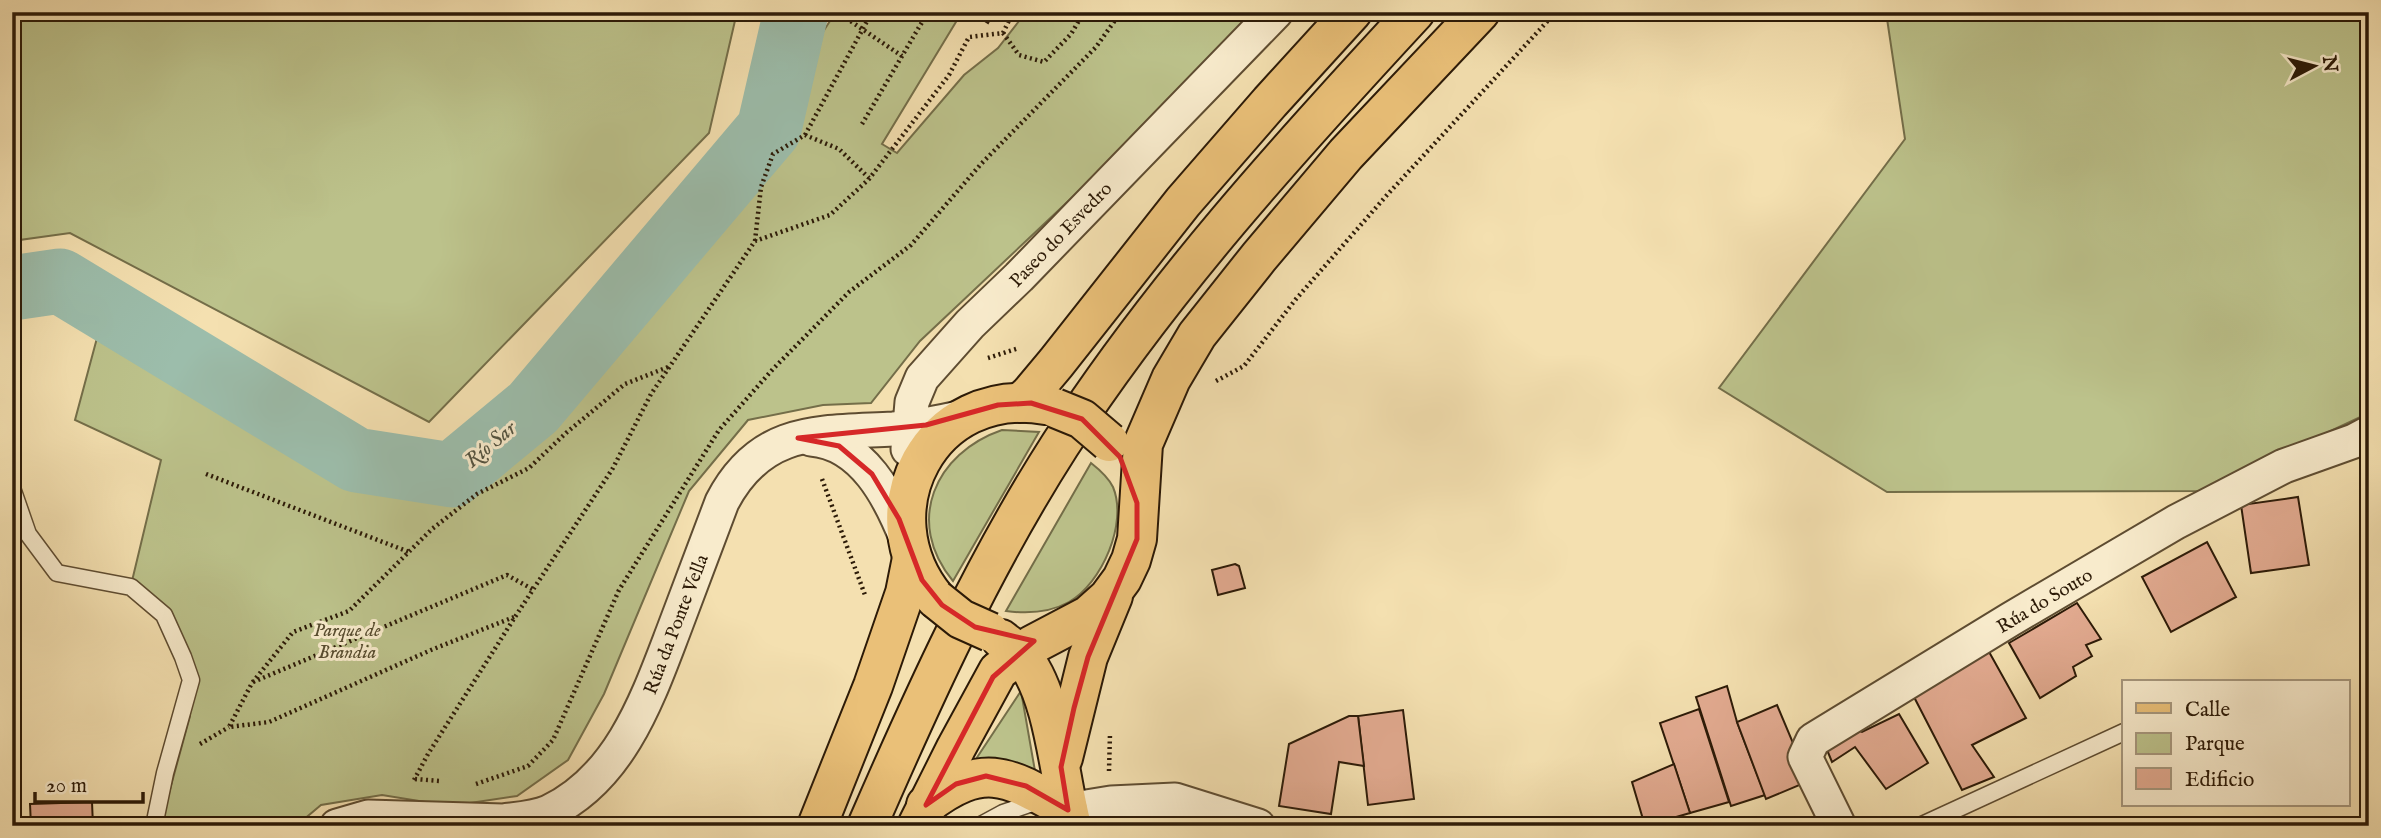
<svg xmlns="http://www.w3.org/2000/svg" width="2381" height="838" viewBox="0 0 2381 838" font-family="'IM FELL English',serif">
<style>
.green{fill:#bcc28b;stroke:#746e49;stroke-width:2}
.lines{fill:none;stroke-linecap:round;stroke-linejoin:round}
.river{stroke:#9cbdab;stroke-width:65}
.building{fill:#e2aa90;stroke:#2c1a07;stroke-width:2}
.lane-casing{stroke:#5e4c31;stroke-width:19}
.street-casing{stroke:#5e4c31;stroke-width:37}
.primary-casing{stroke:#2c1a07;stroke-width:42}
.path{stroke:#2c1a07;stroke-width:4.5;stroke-dasharray:2 3.5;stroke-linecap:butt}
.lane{stroke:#f8ebcc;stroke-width:16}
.street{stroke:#f8ebcc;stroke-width:33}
.primary{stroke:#eac078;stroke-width:38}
.primary-bridge-casing{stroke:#2c1a07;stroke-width:42;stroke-linecap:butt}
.primary-bridge{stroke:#eac078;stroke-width:38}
.marked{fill:none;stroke:#d62828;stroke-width:5;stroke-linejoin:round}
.labels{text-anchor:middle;stroke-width:6;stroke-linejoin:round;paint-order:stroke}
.street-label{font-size:19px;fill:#2c1a07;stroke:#f8ebcc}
.park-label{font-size:19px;font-style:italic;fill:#574c2f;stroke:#f8ebcc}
.water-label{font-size:21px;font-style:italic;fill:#535340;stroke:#f8ebcc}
</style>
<rect width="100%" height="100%" fill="#f4e0b0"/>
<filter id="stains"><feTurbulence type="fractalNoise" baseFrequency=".00286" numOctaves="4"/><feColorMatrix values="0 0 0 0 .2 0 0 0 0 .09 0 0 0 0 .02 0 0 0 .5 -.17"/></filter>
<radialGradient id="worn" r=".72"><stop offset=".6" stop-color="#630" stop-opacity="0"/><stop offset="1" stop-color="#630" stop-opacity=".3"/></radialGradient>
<g class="green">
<polygon points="12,12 737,12 709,133 429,422 70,233 12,241"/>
<polygon points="820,12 962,12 882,144 897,153 964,75 998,48 1026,12 1260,12 1148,126 920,341 871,403 823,405 748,420 689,491 604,694 568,760 517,796 450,806 382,795 321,805 296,826 160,826 190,716 191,660 132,581 161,460 75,420 97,338 347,482 453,493 524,447 612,345 705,226 780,139 786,89 830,21"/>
<polygon points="1886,12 2369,12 2369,413 2202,491 1887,492 1719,388 1905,139"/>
<path d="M 1002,430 L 1039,432 L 953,581 C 904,522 935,453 1002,430 Z"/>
<path d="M 1091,463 C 1100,470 1108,477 1113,487 C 1128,523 1102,583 1069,602 C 1049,613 1028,614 1006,611 Z"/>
<polygon points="1021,691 1035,771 996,759 976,759"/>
</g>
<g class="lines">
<polyline class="river" points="12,288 60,281 356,460 452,475 533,408 769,129 796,12"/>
</g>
<g class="building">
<polygon points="971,12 994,12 988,23"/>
<polygon points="2298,497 2309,565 2251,573 2241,505"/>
<polygon points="2369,512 2369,558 2361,514"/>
<polygon points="2207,542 2236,597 2171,632 2142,577"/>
<polygon points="1235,564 1239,566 1245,588 1218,595 1212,570"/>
<polygon points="2077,603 2101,639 2086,645 2092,656 2073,667 2076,676 2040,698 2009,643"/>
<polygon points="1988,650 2026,718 1972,745 1994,777 1962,790 1913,695"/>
<polygon points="1727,686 1737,722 1765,795 1731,806 1696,697"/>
<polygon points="1777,705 1809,781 1766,799 1737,722"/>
<polygon points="1699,709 1729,802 1690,813 1660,723"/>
<polygon points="1403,710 1414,799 1368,805 1358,716"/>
<polygon points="1899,714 1928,763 1886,789 1855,747 1832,762 1825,745 1851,727 1862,732"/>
<polygon points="1349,716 1358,716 1364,766 1339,762 1331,814 1279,806 1289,744"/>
<polygon points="1674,764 1690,813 1645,826 1632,782"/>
<polygon points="92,802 93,826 31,826 30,804"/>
</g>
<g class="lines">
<defs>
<g id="lane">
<polyline points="12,488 28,534 57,573 131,587 164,615 183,657 191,680 165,773 154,826"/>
<polyline points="979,826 1003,813 1041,800"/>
<polyline points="1920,826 2124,732"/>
</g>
<g id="street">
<path d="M 811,439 C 863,443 890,497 907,540"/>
<polyline points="908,449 912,402 922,378 970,324 1019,277 1276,12"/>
<polyline points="1068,810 1111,803 1175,800 1258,826"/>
<path d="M 337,826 L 368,817 L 503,821 C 518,819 535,818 549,812 C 620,778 647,700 673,632 C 689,589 706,545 722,502 C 761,427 819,433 893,429 C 918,427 942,422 967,416"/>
<polyline points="1839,826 1805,757 1813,740 2011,619 2176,522 2284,466 2354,441 2369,433"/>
</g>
<g id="primary">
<polyline points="1020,403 1030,394 1056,363 1183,202 1270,102 1352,12"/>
<path d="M 936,599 C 864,512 931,384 1046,405"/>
<path d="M 1001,639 C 1009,646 1019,651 1025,660 C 1055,700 1059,778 1072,826"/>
<polyline points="1063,758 1088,657 1113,596"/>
<path d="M 926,805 C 986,759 1010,778 1068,810"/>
<polyline points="817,826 873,686 905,593 912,558"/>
<path d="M 867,826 C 924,695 983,565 1060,445 C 1161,289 1289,148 1415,12"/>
<polyline points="917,826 956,748 998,671 1032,645 1089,615 1108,598 1122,579 1131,560 1137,539 1143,444 1171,379 1197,335 1259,257 1346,154 1480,12"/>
</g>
</defs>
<use href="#lane" class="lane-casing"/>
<use href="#street" class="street-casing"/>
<use href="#primary" class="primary-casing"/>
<g class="path">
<polyline points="837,12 902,56"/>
<polyline points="1003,33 1019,55 1044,62 1071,34 1084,12"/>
<polyline points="1003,33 1013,12"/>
<polyline points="862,124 928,12"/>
<polyline points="805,135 872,12"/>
<polyline points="755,241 761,187 773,154 805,135 839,149 869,178"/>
<polyline points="988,358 1019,348"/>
<polyline points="1216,381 1244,366 1296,299 1387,195 1556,12"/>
<polyline points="206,474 409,552"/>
<polyline points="822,479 865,595"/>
<polyline points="514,617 431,650 269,722 229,727 252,683 293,632 349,611 432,529 477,494 529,468 566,433 625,384 668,367"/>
<polyline points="253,682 507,575 534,590"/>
<polyline points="200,744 229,727"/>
<polyline points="1109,771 1110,734"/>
<polyline points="415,779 440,781"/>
<polyline points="414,780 428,754 515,617 613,468 651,394 755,241 830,215 869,179 949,75 969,37 1003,33"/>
<polyline points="476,784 528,766 553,740 619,590 719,430 773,369 849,292 911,245 981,164 1096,47 1121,12"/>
</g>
<use href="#lane" class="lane"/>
<use href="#street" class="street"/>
<use href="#primary" class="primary"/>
<defs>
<g id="primary-bridge">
<polyline points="1055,408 1082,419 1109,442"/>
<polyline points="936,599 961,619 990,632"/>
</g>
</defs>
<use href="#primary-bridge" class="primary-bridge-casing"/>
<use href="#primary-bridge" class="primary-bridge"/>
</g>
<path class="marked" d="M 1031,403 L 1082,419 L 1120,457 L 1137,503 L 1137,539 L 1088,657 L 1074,708 L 1061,767 L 1068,810 L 1026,786 L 986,776 L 956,784 L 926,805 L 993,677 L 1034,641 L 975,627 L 942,605 L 922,580 L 899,519 L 872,474 L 839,446 L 798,438 L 926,425 L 998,405 Z"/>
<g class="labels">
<g class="street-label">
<text transform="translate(1060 234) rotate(-46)" y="7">Paseo do Esvedro</text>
<text transform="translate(2044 600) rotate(-31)" y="7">Rúa do Souto</text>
<text transform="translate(675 624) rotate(-69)" y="7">Rúa da Ponte Vella</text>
</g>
<g class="park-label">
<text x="347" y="636">Parque de<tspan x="347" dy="22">Brandia</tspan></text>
</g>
<g class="water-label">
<text transform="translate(490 444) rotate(-40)" y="7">Río Sar</text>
</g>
</g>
<rect width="2381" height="838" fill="none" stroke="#f4e0b0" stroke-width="42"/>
<rect x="14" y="14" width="2353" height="810" fill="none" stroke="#2c1a07" stroke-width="3.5"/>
<rect x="21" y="21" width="2339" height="796" fill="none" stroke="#2c1a07" stroke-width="2"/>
<rect x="2122" y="680" width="228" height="126" fill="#f8ebcc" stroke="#a6977d" stroke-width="2"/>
<rect x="2136" y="703" width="35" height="10" fill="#eac078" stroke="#a6977d" stroke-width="2"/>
<text x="2185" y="716" font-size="21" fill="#2c1a07">Calle</text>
<rect x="2136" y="733" width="35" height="21" fill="#bcc28b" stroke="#a6977d" stroke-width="2"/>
<text x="2185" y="750" font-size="21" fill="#2c1a07">Parque</text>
<rect x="2136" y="768" width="35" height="21" fill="#e2aa90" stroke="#a6977d" stroke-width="2"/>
<text x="2185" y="786" font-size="21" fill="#2c1a07">Edificio</text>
<g transform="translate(2314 66) rotate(83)" stroke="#f8ebcc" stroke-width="5" paint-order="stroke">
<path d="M0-5L12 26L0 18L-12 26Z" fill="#2c1a07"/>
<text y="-10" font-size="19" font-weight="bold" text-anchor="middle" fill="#2c1a07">N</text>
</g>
<path d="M35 792v10h108v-10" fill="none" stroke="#2c1a07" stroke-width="3.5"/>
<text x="46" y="792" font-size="21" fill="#2c1a07" stroke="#f8ebcc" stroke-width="5" paint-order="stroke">20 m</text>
<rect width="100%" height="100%" filter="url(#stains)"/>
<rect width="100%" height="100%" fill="url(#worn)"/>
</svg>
